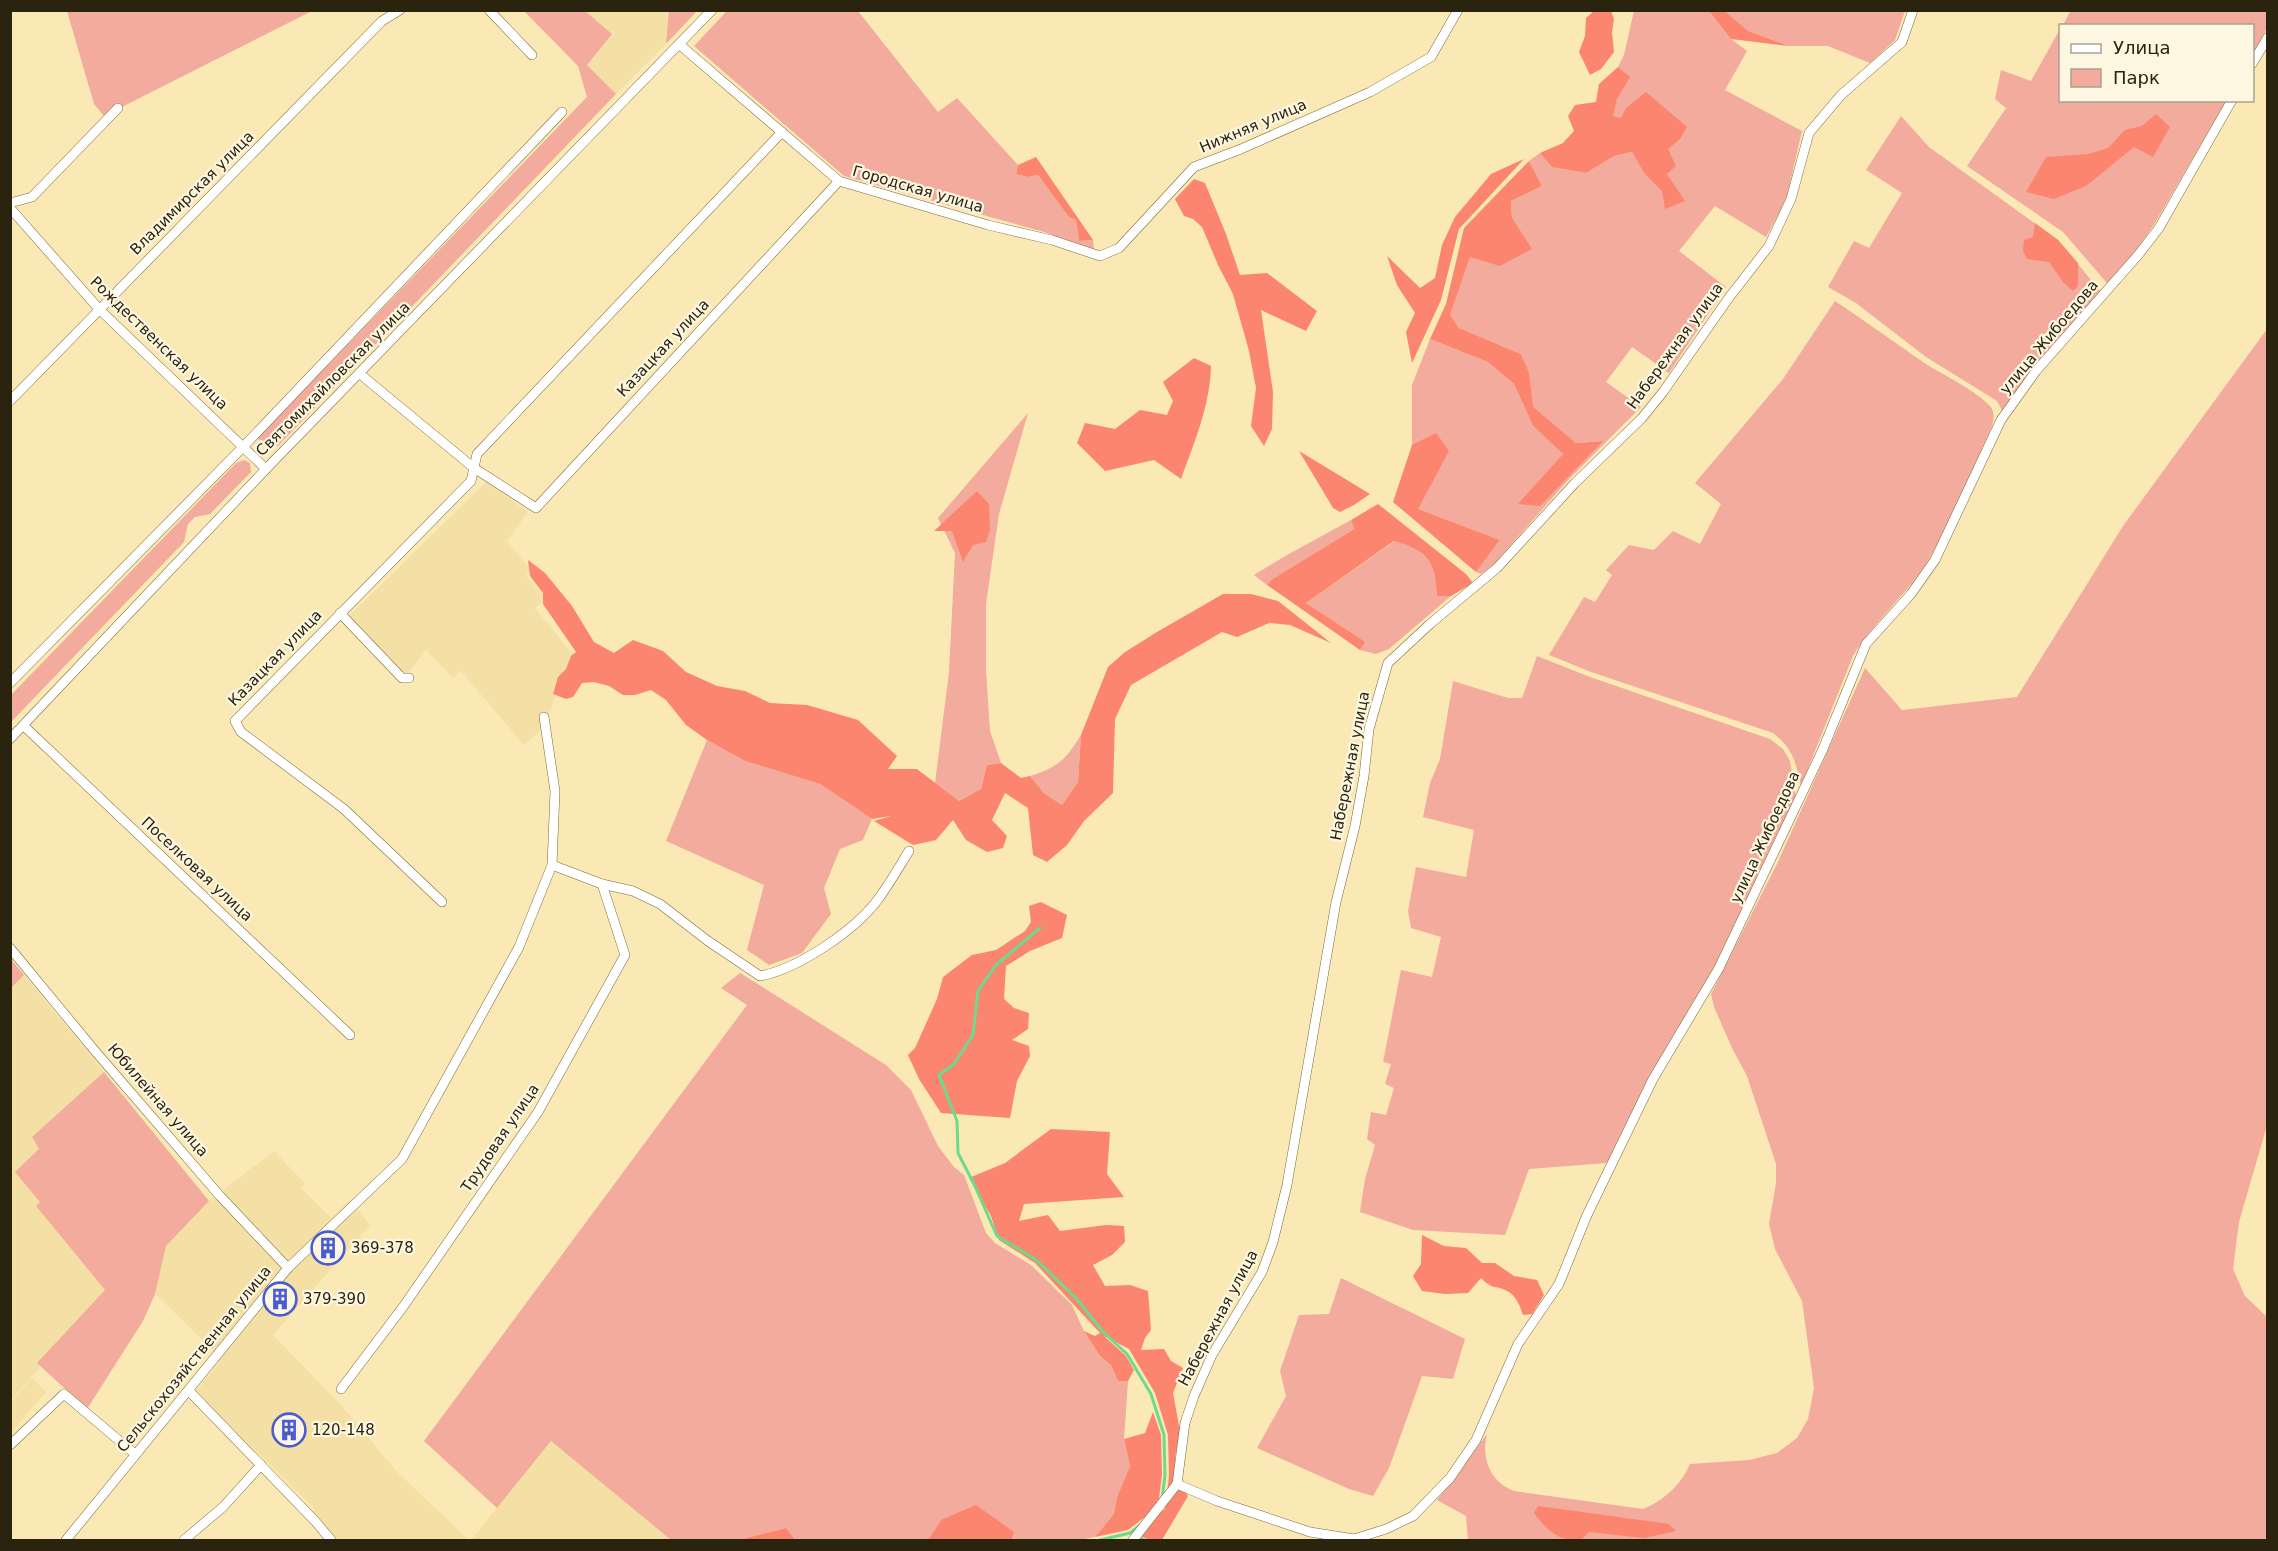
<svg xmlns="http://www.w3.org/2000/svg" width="2278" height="1551" viewBox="0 0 2278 1551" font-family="'DejaVu Sans',sans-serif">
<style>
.built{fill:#f4e0a4}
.green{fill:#f2ab9c}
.forest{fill:#fb856f}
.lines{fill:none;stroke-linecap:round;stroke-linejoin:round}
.stream{stroke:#6dda8e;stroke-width:3}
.minor-casing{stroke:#7a6a3a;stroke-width:10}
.minor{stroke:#fff;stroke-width:9}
.labels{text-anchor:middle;stroke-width:4.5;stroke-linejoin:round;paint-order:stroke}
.street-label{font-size:15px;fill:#2a240f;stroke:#fdf7e2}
.poi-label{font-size:15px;fill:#2a240f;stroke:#fdf7e2;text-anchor:start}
</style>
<rect width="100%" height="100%" fill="#fae9b5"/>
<g class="built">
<polygon points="585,11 669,11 666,44 616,94 587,65 612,34"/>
<polygon points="486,482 528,512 507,541 531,570 526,575 545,599 535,608 576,658 557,691 544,727 524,745 461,671 453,678 426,650 407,675 401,675 349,616"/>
<polygon points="24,975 104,1072 32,1138 39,1149 40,1202 36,1206 105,1290 37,1363 40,1367 11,1400 10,1007 13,1004 11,1000 11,988"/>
<polygon points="274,1151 305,1183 301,1188 331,1218 350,1200 370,1225 273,1335 342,1406 398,1473 469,1540 338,1540 315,1517 313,1507 196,1392 219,1362 212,1349 155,1294 166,1246 209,1201"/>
<polygon points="32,1378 46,1392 11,1432 11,1402"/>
<polygon points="551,1441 671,1540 471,1540"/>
</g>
<g class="green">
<polygon points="2071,10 2267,11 2267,28 2253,54 2252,26 2063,25"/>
<polygon points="67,11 312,11 104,116 94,104"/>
<polygon points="524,11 585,11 612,34 587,65 616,94 278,446 255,438 327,366 587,97 578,66"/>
<polygon points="669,11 697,11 666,44"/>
<polygon points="727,11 858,11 938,112 957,98 1018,165 1016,174 1027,177 1038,175 1069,217 1076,220 1079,241 1093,240 1094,249 1044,232 844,176 694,46"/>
<path d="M 1634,11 L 1709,11 L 1731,39 L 1747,51 L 1725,90 L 1802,131 L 1786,200 L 1766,237 L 1715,206 L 1679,251 L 1726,287 L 1669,373 L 1632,347 L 1606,382 L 1641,407 L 1570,478 L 1492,566 L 1481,574 L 1476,572 L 1500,540 L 1418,509 L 1412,445 L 1412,385 L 1430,339 L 1488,362 L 1514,384 L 1533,426 L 1563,454 L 1519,504 L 1602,441 L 1576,443 L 1532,407 L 1529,372 L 1521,354 L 1459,328 L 1450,315 L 1470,256 L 1512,218 L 1511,201 L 1542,186 L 1529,161 L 1540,153 L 1553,167 L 1586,173 L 1614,156 L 1632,152 C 1649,180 1655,187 1684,201 L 1667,174 L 1667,149 L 1680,139 L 1612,116 L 1617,99 L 1629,77 L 1618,67 L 1624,55 Z"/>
<polygon points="1725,11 1905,11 1895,40 1870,63 1828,46 1789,46 1748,31"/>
<polygon points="2060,29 2060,100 2226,101 2155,223 2135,252 2107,283 2063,232 1967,166 2006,108 1995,99 2001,70 2031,81"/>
<polygon points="1901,116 1929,147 2058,240 2101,292 2003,412 1997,401 1926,357 1856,303 1828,287 1854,241 1869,248 1902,193 1866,170"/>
<path d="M 1835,301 C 1865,321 1893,341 1923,362 C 1944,376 1971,387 1989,405 C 1995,411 1994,418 1992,426 C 1972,470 1954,517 1929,559 C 1907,595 1874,621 1853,656 L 1801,786 C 1795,761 1794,750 1773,733 L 1591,672 L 1549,655 L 1584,597 L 1595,602 L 1612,575 L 1606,570 L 1629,545 L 1654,550 L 1673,531 L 1700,544 L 1721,504 L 1695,483 L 1783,379 Z"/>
<path d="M 2267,329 L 2268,1122 L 2239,1222 L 2233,1269 L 2245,1296 L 2267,1317 L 2267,1540 L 1468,1540 L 1466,1516 L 1437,1500 L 1487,1434 C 1481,1458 1490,1482 1514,1491 L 1643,1509 C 1663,1501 1681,1485 1690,1464 L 1749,1460 L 1777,1453 L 1797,1438 L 1808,1419 L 1814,1388 L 1802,1301 L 1775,1249 L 1769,1224 L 1776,1183 L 1776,1164 L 1747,1076 L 1732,1048 L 1714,1007 L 1711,994 L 1777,864 L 1865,668 L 1902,710 L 2017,697 L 2123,526 Z"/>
<polygon points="1028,413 999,514 986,604 986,671 990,731 1001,763 987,765 981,789 959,801 935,783 949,672 955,553 938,518"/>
<polygon points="244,460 250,463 251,472 210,514 195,517 188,524 184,542 11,722 11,695 236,463"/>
<polygon points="1351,520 1354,529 1271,580 1267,585 1254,575 1287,555"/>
<path d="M 1395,541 C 1429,551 1435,561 1437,596 L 1451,596 L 1389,649 L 1376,654 L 1360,650 L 1364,642 L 1306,603 Z"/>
<polygon points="1537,656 1590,677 1770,739 1783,749 1790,761 1796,798 1711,974 1649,1077 1607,1163 1529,1169 1505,1235 1413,1230 1360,1212 1365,1179 1375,1145 1367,1139 1371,1112 1386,1115 1394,1088 1385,1084 1391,1064 1383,1062 1401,970 1432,977 1441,937 1411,928 1408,911 1416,867 1466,877 1474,830 1423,817 1430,783 1440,759 1453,681 1508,698 1522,698"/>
<path d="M 1081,735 L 1078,782 L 1062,805 L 1044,793 L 1030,776 C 1059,767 1066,759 1081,735 Z"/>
<polygon points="707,740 745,761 820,784 872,819 863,840 840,849 824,888 831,914 802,953 769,965 747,950 764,885 666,841"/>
<polygon points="10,958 24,975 11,988 10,988"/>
<polygon points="740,973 886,1065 911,1090 938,1146 954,1167 964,1175 986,1233 995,1243 1031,1265 1072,1305 1084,1331 1100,1356 1111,1365 1118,1381 1128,1381 1124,1439 1130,1466 1117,1497 1114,1514 1095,1537 1079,1540 1012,1540 1014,1532 941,1520 928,1540 793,1540 786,1528 738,1540 671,1540 551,1441 497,1508 424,1441 747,1005 721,988"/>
<polygon points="104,1072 209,1201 166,1246 155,1294 143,1321 87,1409 37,1363 105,1290 36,1206 40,1202 15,1172 39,1149 32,1137"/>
<polygon points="1341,1278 1465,1339 1453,1379 1422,1376 1389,1468 1373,1496 1349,1489 1257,1448 1286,1396 1280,1371 1299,1315 1329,1314"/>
</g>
<g class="forest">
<polygon points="1594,11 1611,11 1614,19 1612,32 1614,52 1601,69 1590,75 1579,52 1585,36 1586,18"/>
<polygon points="1709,11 1725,11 1748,31 1789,46 1731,39"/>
<polygon points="1618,67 1630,77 1617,99 1613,116 1621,118 1626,108 1646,92 1687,127 1680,139 1668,149 1676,166 1667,174 1685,201 1665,209 1662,191 1645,174 1632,152 1614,156 1586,173 1552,167 1540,153 1563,143 1574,131 1568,116 1575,105 1596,102 1599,84"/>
<polygon points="2156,114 2170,127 2153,157 2134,147 2086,186 2054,199 2026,192 2046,157 2089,154 2108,148 2125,130 2142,126"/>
<polygon points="1036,157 1093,240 1079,241 1076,220 1069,217 1038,175 1027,177 1016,174 1018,165"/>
<polygon points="1524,159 1459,229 1441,300 1412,363 1406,332 1415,313 1397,285 1387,256 1420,288 1435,278 1442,245 1455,217 1491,174"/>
<polygon points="1529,161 1542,186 1511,201 1512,218 1532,249 1500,266 1470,257 1450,315 1459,328 1521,354 1529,372 1533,407 1576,443 1603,441 1540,506 1518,504 1563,454 1533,426 1514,384 1488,362 1430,339 1446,304 1464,228"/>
<polygon points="1194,179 1205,183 1226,234 1240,275 1267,273 1317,311 1306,331 1261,310 1273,392 1272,429 1264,446 1251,426 1256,388 1249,351 1233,294 1218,265 1202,227 1193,219 1184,216 1175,199"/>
<polygon points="2035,223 2058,240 2078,263 2078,286 2073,291 2063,282 2049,262 2027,259 2023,251 2024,240 2033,237"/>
<path d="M 1194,358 L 1211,366 C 1210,406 1194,443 1181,479 L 1154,460 L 1105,471 L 1077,443 L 1085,423 L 1115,429 L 1140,410 L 1167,415 L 1173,401 L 1163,382 Z"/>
<polygon points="1436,433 1449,451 1418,509 1500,540 1476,572 1393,502 1412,445"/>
<polygon points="1299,451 1370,494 1354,505 1340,512 1333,508"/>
<polygon points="977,491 989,504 990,530 986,542 973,545 963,562 952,531 934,531"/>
<path d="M 1378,504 L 1466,574 L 1473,583 L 1451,596 L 1437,596 C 1435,561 1429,551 1394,541 L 1306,603 L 1365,642 L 1360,650 L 1267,585 L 1271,580 L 1354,529 L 1351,520 Z"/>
<polygon points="528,560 545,573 572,606 594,642 614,653 633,640 663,651 686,672 717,686 745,691 770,703 807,705 858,720 897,756 888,769 917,769 959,801 981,789 987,765 1001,763 1021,778 1030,776 1044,793 1062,805 1078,782 1081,735 1108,667 1125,652 1157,632 1223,594 1251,594 1278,601 1331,643 1290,625 1269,623 1237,637 1222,632 1131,685 1115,719 1113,793 1084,821 1067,845 1047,862 1033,855 1028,808 1005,793 992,820 1007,836 1003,848 987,852 966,840 953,820 936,840 913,845 874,821 891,816 872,819 820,784 745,761 707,740 686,725 666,700 651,690 635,695 623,695 609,686 594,682 582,683 573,697 566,699 553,694 558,677 566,669 571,656 576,652 543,604 543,593 530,576"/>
<polygon points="1041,902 1067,915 1062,938 1030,951 1006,966 1004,999 1014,1008 1029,1013 1028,1029 1012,1040 1029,1046 1030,1056 1017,1081 1010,1118 941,1113 919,1079 908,1055 915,1048 937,999 943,977 972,955 996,950 1025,931 1031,922 1029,906"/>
<polygon points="1051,1129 1110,1132 1107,1174 1124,1197 1024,1204 1019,1221 1048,1215 1060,1231 1106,1225 1124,1226 1125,1242 1112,1255 1093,1265 1105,1286 1130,1285 1148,1291 1151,1330 1145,1338 1141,1350 1164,1349 1171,1361 1183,1368 1173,1393 1180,1431 1175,1457 1175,1474 1188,1496 1162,1540 1149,1540 1134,1533 1165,1509 1169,1476 1168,1435 1155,1393 1129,1349 1104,1336 1126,1356 1134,1370 1128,1381 1118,1381 1111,1365 1100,1356 1084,1331 1095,1336 1100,1333 1035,1263 999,1240 991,1216 969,1178 1005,1163"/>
<path d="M 1422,1235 L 1444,1246 L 1466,1248 L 1482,1263 L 1495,1263 L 1514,1276 L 1537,1280 L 1544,1295 L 1532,1314 L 1523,1315 C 1520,1306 1516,1295 1507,1291 C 1494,1284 1494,1291 1481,1278 L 1468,1293 L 1445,1294 L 1422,1291 L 1413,1276 L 1421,1264 Z"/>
<polygon points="1153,1412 1161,1435 1162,1474 1158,1507 1128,1530 1095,1537 1114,1514 1117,1497 1130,1466 1124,1439 1145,1433"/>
<polygon points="976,1505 1014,1532 1012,1540 928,1540 941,1520"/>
<path d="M 1538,1506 L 1669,1524 L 1676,1531 L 1644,1538 L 1589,1532 L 1581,1540 C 1557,1541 1548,1531 1534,1513 Z"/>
<polygon points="786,1528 795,1540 738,1540"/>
</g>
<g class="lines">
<g class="stream">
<polyline points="1040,928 996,965 978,991 973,1035 954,1064 939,1075 957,1121 958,1153 974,1184 997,1236 1035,1259 1076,1298 1103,1332 1127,1354 1151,1394 1164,1435 1165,1475 1162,1499"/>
<polyline points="1137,1537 1144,1540"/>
<polyline points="1100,1540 1130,1533 1140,1525"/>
</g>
<defs>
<g id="minor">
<polyline points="489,10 532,55"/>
<polyline points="1913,10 1902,42 1841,95 1809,133 1791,199 1769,246 1728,299 1663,392 1642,418 1575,483 1497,568 1430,624 1388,663 1369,729 1364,776 1355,826 1336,902 1287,1185 1273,1242 1262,1272 1212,1355 1194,1396 1185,1423 1177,1484 1217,1501 1310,1532 1354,1539 1386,1529 1413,1516 1450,1478 1476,1440 1518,1344 1559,1284 1587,1215 1653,1079 1719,968 1823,749 1866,644 1911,594 1935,560 2001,420 2036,371 2139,254 2159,228 2232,100"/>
<polyline points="680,45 839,181 988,225 1052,240 1100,256 1119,248 1194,167 1241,149 1370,92 1431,57 1458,10"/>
<polyline points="2252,64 2268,37"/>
<polyline points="10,203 32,197 118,108"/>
<polyline points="10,208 99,309 266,469"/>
<polyline points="360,374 474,468 536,508 839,181"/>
<polyline points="10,401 382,21 400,10"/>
<polyline points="340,613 402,678 409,678"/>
<polyline points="10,683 244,446 562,112"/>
<polyline points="24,726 350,1035"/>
<polyline points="10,739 266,469 712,10"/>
<path d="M 552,865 L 602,884 L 633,891 L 660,904 L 708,941 L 760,976 C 798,969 856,930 879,898 C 890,883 899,867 909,851"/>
<polyline points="442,902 344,809 241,732 235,721 471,481 477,454 782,132"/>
<polyline points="10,948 95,1051 220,1196 288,1268"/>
<polyline points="341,1389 403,1307 538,1112 625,955 602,884"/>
<polyline points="189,1391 315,1521 331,1540"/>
<polyline points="10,1445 64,1394 135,1454"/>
<polyline points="66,1540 288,1268 402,1159 519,947 552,865 555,791 544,717"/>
<polyline points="184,1540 223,1507 261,1465"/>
<polyline points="1133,1540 1177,1484"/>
</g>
</defs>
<use href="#minor" class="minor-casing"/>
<use href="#minor" class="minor"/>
</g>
<defs>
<symbol id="building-ring" viewBox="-11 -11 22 22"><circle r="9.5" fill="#fdf7e2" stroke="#495cd1" stroke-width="1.5"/><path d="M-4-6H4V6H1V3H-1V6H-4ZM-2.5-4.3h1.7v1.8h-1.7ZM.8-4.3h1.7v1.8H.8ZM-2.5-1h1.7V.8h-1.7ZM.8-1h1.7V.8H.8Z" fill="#495cd1"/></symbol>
</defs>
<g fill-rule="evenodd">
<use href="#building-ring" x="309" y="1229" width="38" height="38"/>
<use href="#building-ring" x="261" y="1280" width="38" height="38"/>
<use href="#building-ring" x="270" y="1411" width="38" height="38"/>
</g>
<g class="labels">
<g class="street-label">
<text transform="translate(1253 126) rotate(-23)" y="5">Нижняя улица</text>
<text transform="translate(918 189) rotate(16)" y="5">Городская улица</text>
<text transform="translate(192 193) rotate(-45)" y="5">Владимирская улица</text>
<text transform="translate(2049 337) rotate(-50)" y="5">улица Жибоедова</text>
<text transform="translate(159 343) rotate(44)" y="5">Рождественская улица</text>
<text transform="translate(1675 346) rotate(-54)" y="5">Набережная улица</text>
<text transform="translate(663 348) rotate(-47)" y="5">Казацкая улица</text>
<text transform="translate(333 379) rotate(-45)" y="5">Святомихайловская улица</text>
<text transform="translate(275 658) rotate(-46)" y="5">Казацкая улица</text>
<text transform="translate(1350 766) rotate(-79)" y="5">Набережная улица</text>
<text transform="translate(1765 837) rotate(-65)" y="5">улица Жибоедова</text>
<text transform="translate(197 869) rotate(43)" y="5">Поселковая улица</text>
<text transform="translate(158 1100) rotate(49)" y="5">Юбилейная улица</text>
<text transform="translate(500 1138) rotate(-56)" y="5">Трудовая улица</text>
<text transform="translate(1218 1318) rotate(-62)" y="5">Набережная улица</text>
<text transform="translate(194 1359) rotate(-51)" y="5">Сельскохозяйственная улица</text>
</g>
<g class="poi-label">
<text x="351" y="1253">369-378</text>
<text x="303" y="1304">379-390</text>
<text x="312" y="1435">120-148</text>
</g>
</g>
<rect width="2278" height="1551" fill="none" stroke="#2a240f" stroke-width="24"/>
<rect x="2059" y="24" width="195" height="78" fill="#fdf7e2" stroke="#a9a38e" stroke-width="1.5"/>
<rect x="2071" y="44" width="30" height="9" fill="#ffffff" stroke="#a9a38e" stroke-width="1.5"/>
<text x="2113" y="54" font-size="18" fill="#2a240f">Улица</text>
<rect x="2071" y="69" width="30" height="18" fill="#f2ab9c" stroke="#a9a38e" stroke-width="1.5"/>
<text x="2113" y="84" font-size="18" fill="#2a240f">Парк</text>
</svg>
